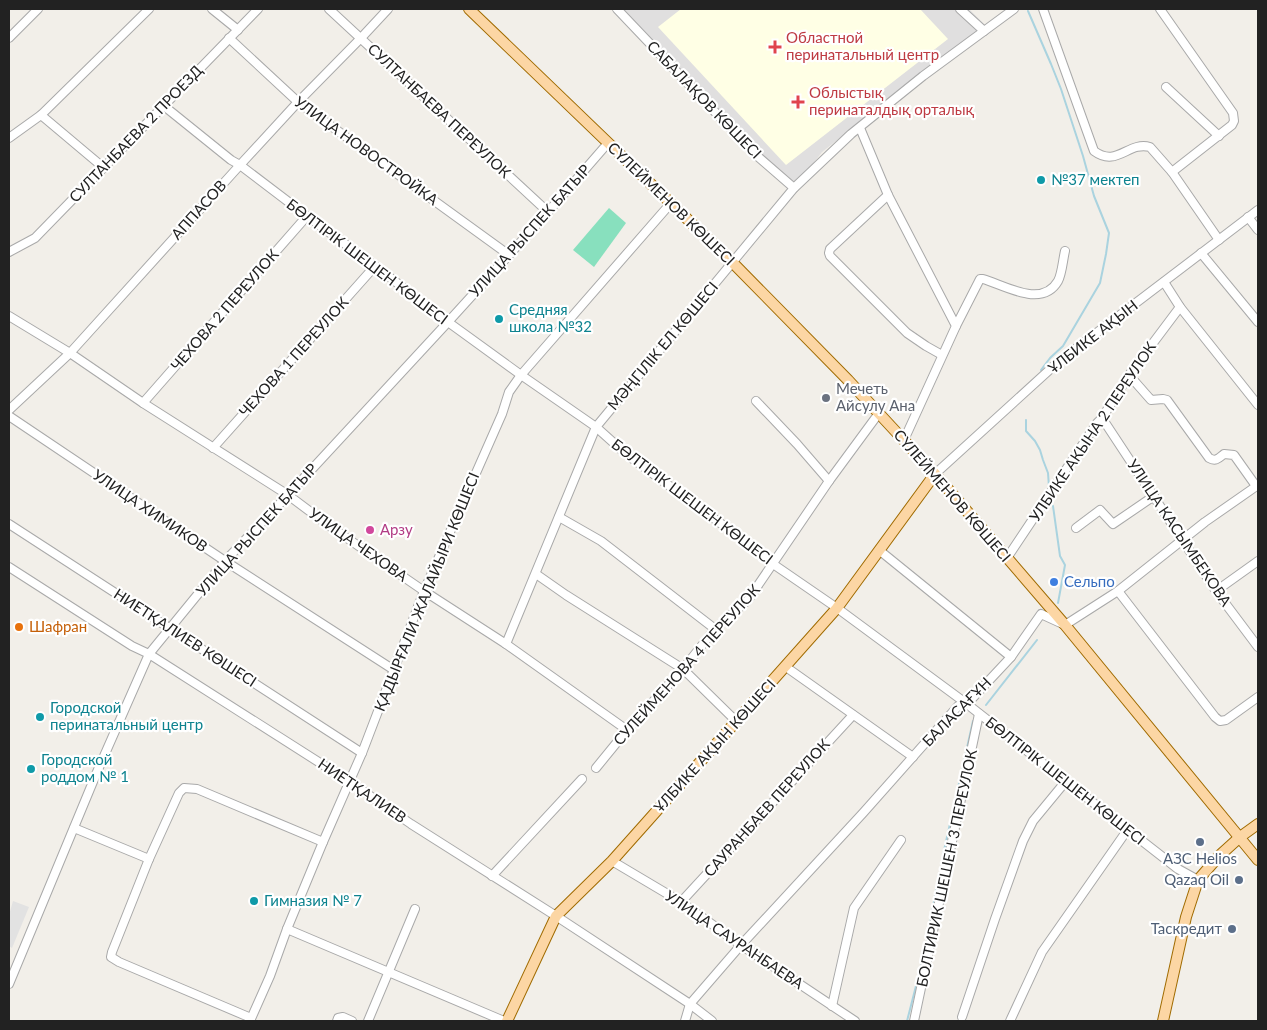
<svg xmlns="http://www.w3.org/2000/svg" width="1267" height="1030" viewBox="0 0 1267 1030" font-family="Lato,sans-serif">
<style>
.residential{fill:#e0dfdf}
.education{fill:#ffffe5}
.pitch{fill:#88e0be}
.parking{fill:#e2e2e2}
.lines{fill:none;stroke-linecap:round;stroke-linejoin:round}
.stream{stroke:#aad3df;stroke-width:2}
.minor-casing{stroke:#a9a9a9;stroke-width:10}
.major-casing{stroke:#a06b00;stroke-width:12}
.minor{stroke:#fff;stroke-width:8}
.major{stroke:#fcd6a4;stroke-width:10}
.health-dot{fill:#e0444e;stroke:#fff;stroke-width:2}
.culture-dot{fill:#0f9aa8;stroke:#fff;stroke-width:2}
.worship-dot{fill:#6b7280;stroke:#fff;stroke-width:2}
.hotel-dot{fill:#d1479c;stroke:#fff;stroke-width:2}
.shop-dot{fill:#3f7fe0;stroke:#fff;stroke-width:2}
.food-dot{fill:#e8710a;stroke:#fff;stroke-width:2}
.service-dot{fill:#5c6f8a;stroke:#fff;stroke-width:2}
.labels{text-anchor:middle;stroke-width:4.5;stroke-linejoin:round;paint-order:stroke}
.health-label{font-size:15px;fill:#be3a42;stroke:#fff;text-anchor:start}
.street-label{font-size:15px;fill:#222;stroke:#fff}
.culture-label{font-size:15px;fill:#0d838f;stroke:#fff;text-anchor:start}
.worship-label{font-size:15px;fill:#5b616d;stroke:#fff;text-anchor:start}
.hotel-label{font-size:15px;fill:#b23c85;stroke:#fff;text-anchor:start}
.shop-label{font-size:15px;fill:#366cbe;stroke:#fff;text-anchor:start}
.food-label{font-size:15px;fill:#c56008;stroke:#fff;text-anchor:start}
.service-label{font-size:15px;fill:#4e5e75;stroke:#fff;text-anchor:end}
</style>
<rect width="100%" height="100%" fill="#f2efe9"/>
<polygon class="residential" points="619,9 969,9 986,26 931,66 822,152 794,188 756,155"/>
<polygon class="education" points="681,9 920,9 948,39 786,165 658,27"/>
<polygon class="pitch" points="609,208 626,223 594,267 573,250"/>
<polygon class="parking" points="13,901 29,907 12,948 9,946 9,915"/>
<g class="lines">
<g class="stream">
<polyline points="1028,11 1051,64 1061,89 1083,156 1094,196 1109,233 1106,254 1100,283 1063,346 1050,358 1041,370"/>
<polyline points="1026,420 1026,431 1035,441 1040,450 1043,460 1048,473 1049,487"/>
<polyline points="1053,506 1060,556 1065,565 1058,603"/>
<polyline points="986,705 1037,640"/>
<polyline points="943,855 973,721"/>
<polyline points="907,1021 925,951 939,874"/>
</g>
<defs>
<g id="minor">
<polyline points="212,9 238,30"/>
<polyline points="329,9 548,212"/>
<polyline points="617,9 756,155 794,188"/>
<polyline points="960,9 984,31"/>
<path d="M 1043,9 L 1094,151 C 1117,168 1128,141 1150,147 L 1172,172 L 1219,240"/>
<polyline points="1160,9 1233,113 1234,121 1232,125 1172,172"/>
<polyline points="9,38 38,9"/>
<polyline points="229,38 298,102 509,255"/>
<polyline points="1166,87 1219,136"/>
<polyline points="164,106 231,160 240,165 307,216 375,266 448,322 521,375 596,427 626,454 746,542 773,564 837,608 967,704 1178,869 1198,880"/>
<polyline points="41,115 104,168"/>
<polyline points="860,128 888,195 956,326 904,440"/>
<polyline points="9,138 41,115 149,9"/>
<polyline points="888,195 830,249 829,253 830,256 907,333 926,346 942,355"/>
<polyline points="1248,217 1258,230"/>
<polyline points="9,252 35,238 258,9"/>
<polyline points="1201,253 1258,322"/>
<polyline points="1164,282 1180,307 1258,405"/>
<polyline points="9,316 70,353 143,403 288,495 328,525 424,591 506,644 627,730"/>
<path d="M 956,326 L 980,279 L 983,279 C 1004,285 1042,309 1058,281 C 1062,274 1063,259 1065,251"/>
<path d="M 1129,375 L 1151,400 L 1163,399 L 1167,400 L 1209,458 C 1216,462 1219,458 1224,454 L 1234,455 L 1256,486"/>
<polyline points="756,401 797,444 829,481"/>
<polyline points="143,403 307,216"/>
<polyline points="9,410 70,353 240,165 298,102 361,38 388,9"/>
<polyline points="9,416 225,561 394,670"/>
<polyline points="1102,418 1216,591 1258,647"/>
<polyline points="213,448 375,266"/>
<polyline points="935,474 1057,363 1258,210"/>
<polyline points="559,517 601,541 715,629"/>
<polyline points="9,524 362,753"/>
<polyline points="1076,528 1100,510 1113,524 1154,496"/>
<polyline points="879,550 1011,657"/>
<polyline points="1007,558 1097,423 1102,418 1129,375 1180,307"/>
<polyline points="9,567 132,646 149,654 350,782 411,824 556,916 690,1004 712,1021"/>
<polyline points="536,574 566,595 683,669 737,722"/>
<polyline points="1118,591 1215,717 1220,721 1226,720 1258,697"/>
<polyline points="1216,591 1258,561"/>
<polyline points="506,644 596,427 794,188 851,134 923,76 1014,9"/>
<polyline points="786,667 913,757"/>
<polyline points="596,768 627,730 683,669 715,629 748,600 829,481 879,413"/>
<polyline points="74,828 149,859"/>
<polyline points="612,861 681,902 741,945 855,1021"/>
<polyline points="492,876 582,779"/>
<polyline points="681,902 853,715"/>
<polyline points="287,929 504,1021"/>
<polyline points="9,984 97,772 149,654 225,561 288,495 448,322 548,212 608,143"/>
<polyline points="832,1006 854,908 901,840"/>
<polyline points="962,1017 995,919 1023,841 1033,821 1066,781"/>
<polyline points="251,1018 119,962 111,957 112,952 149,859 179,793 184,788 197,789 323,842"/>
<polyline points="250,1021 270,976 287,929 323,842 362,753 424,591 502,414 509,392 521,375 671,203"/>
<polyline points="337,1021 338,1018 343,1017 352,1021"/>
<polyline points="368,1021 415,909"/>
<polyline points="685,1021 690,1004 741,945 863,813 958,706 967,704 1011,657 1041,614 1065,625 1118,591 1205,522 1258,485"/>
<polyline points="914,1021 979,714"/>
<polyline points="1010,1021 1042,952 1128,829"/>
</g>
<g id="major">
<polyline points="469,9 733,263 848,380 935,474 1065,625 1258,860"/>
<polyline points="507,1021 556,916 612,861 645,824 837,608 935,474"/>
<polyline points="1163,1021 1186,917 1198,880 1219,856 1240,837 1258,824"/>
</g>
</defs>
<use href="#minor" class="minor-casing"/>
<use href="#major" class="major-casing"/>
<use href="#minor" class="minor"/>
<use href="#major" class="major"/>
</g>
<g class="health-dot">
<path d="M772.5 39.5h5v5h5v5h-5v5h-5v-5h-5v-5h5z"/>
<path d="M795.5 94.5h5v5h5v5h-5v5h-5v-5h-5v-5h5z"/>
</g>
<g class="culture-dot">
<circle cx="1041" cy="180" r="5"/>
<circle cx="499" cy="319" r="5"/>
<circle cx="40" cy="717" r="5"/>
<circle cx="31" cy="769" r="5"/>
<circle cx="254" cy="901" r="5"/>
</g>
<circle class="worship-dot" cx="826" cy="398" r="5"/>
<circle class="hotel-dot" cx="370" cy="530" r="5"/>
<circle class="shop-dot" cx="1054" cy="582" r="5"/>
<circle class="food-dot" cx="19" cy="627" r="5"/>
<g class="service-dot">
<circle cx="1200" cy="842" r="5"/>
<circle cx="1239" cy="880" r="5"/>
<circle cx="1232" cy="929" r="5"/>
</g>
<g class="labels">
<g class="health-label">
<text x="786" y="43">Областной<tspan x="786" dy="17">перинатальный центр</tspan></text>
<text x="809" y="98">Облыстық<tspan x="809" dy="17">перинаталдық орталық</tspan></text>
</g>
<g class="street-label">
<text transform="translate(704 100) rotate(46)" y="5">САБАЛАҚОВ КӨШЕСІ</text>
<text transform="translate(439 111) rotate(43)" y="5">СУЛТАНБАЕВА ПЕРЕУЛОК</text>
<text transform="translate(136 134) rotate(-46)" y="5">СУЛТАНБАЕВА 2 ПРОЕЗД</text>
<text transform="translate(366 151) rotate(36)" y="5">УЛИЦА НОВОСТРОЙКА</text>
<text transform="translate(671 204) rotate(44)" y="5">СҮЛЕЙМЕНОВ КӨШЕСІ</text>
<text transform="translate(199 210) rotate(-48)" y="5">АППАСОВ</text>
<text transform="translate(530 231) rotate(-48)" y="5">УЛИЦА РЫСПЕК БАТЫР</text>
<text transform="translate(367 262) rotate(37)" y="5">БӨЛТІРІК ШЕШЕН КӨШЕСІ</text>
<text transform="translate(225 310) rotate(-49)" y="5">ЧЕХОВА 2 ПЕРЕУЛОК</text>
<text transform="translate(1093 337) rotate(-38)" y="5">ҰЛБИКЕ АҚЫН</text>
<text transform="translate(663 346) rotate(-50)" y="5">МӘҢГІЛІК ЕЛ КӨШЕСІ</text>
<text transform="translate(294 357) rotate(-48)" y="5">ЧЕХОВА 1 ПЕРЕУЛОК</text>
<text transform="translate(1093 432) rotate(-56)" y="5">УЛБИКЕ АКЫНА 2 ПЕРЕУЛОК</text>
<text transform="translate(952 496) rotate(49)" y="5">СҮЛЕЙМЕНОВ КӨШЕСІ</text>
<text transform="translate(692 502) rotate(37)" y="5">БӨЛТІРІК ШЕШЕН КӨШЕСІ</text>
<text transform="translate(150 511) rotate(34)" y="5">УЛИЦА ХИМИКОВ</text>
<text transform="translate(257 530) rotate(-48)" y="5">УЛИЦА РЫСПЕК БАТЫР</text>
<text transform="translate(1179 533) rotate(56)" y="5">УЛИЦА КАСЫМБЕКОВА</text>
<text transform="translate(358 545) rotate(35)" y="5">УЛИЦА ЧЕХОВА</text>
<text transform="translate(427 592) rotate(-68)" y="5">ҚАДЫРҒАЛИ ЖАЛАЙЫРИ КӨШЕСІ</text>
<text transform="translate(185 638) rotate(33)" y="5">НИЕТҚАЛИЕВ КӨШЕСІ</text>
<text transform="translate(687 665) rotate(-48)" y="5">СУЛЕЙМЕНОВА 4 ПЕРЕУЛОК</text>
<text transform="translate(957 712) rotate(-45)" y="5">БАЛАСАҒҰН</text>
<text transform="translate(715 746) rotate(-48)" y="5">ҰЛБИКЕ АҚЫН КӨШЕСІ</text>
<text transform="translate(1065 781) rotate(38)" y="5">БӨЛТІРІК ШЕШЕН КӨШЕСІ</text>
<text transform="translate(362 791) rotate(34)" y="5">НИЕТҚАЛИЕВ</text>
<text transform="translate(767 808) rotate(-48)" y="5">САУРАНБАЕВ ПЕРЕУЛОК</text>
<text transform="translate(947 868) rotate(-78)" y="5">БОЛТИРИК ШЕШЕН 3 ПЕРЕУЛОК</text>
<text transform="translate(734 940) rotate(34)" y="5">УЛИЦА САУРАНБАЕВА</text>
</g>
<g class="culture-label">
<text x="1051" y="185">№37 мектеп</text>
<text x="509" y="315">Средняя<tspan x="509" dy="17">школа №32</tspan></text>
<text x="50" y="713">Городской<tspan x="50" dy="17">перинатальный центр</tspan></text>
<text x="41" y="765">Городской<tspan x="41" dy="17">роддом № 1</tspan></text>
<text x="264" y="906">Гимназия № 7</text>
</g>
<g class="worship-label">
<text x="836" y="394">Мечеть<tspan x="836" dy="17">Айсулу Ана</tspan></text>
</g>
<g class="hotel-label">
<text x="380" y="535">Арзу</text>
</g>
<g class="shop-label">
<text x="1064" y="587">Сельпо</text>
</g>
<g class="food-label">
<text x="29" y="632">Шафран</text>
</g>
<g class="service-label">
<text x="1200" y="864" text-anchor="middle">АЗС Helios</text>
<text x="1229" y="885">Qazaq Oil</text>
<text x="1222" y="934">Таскредит</text>
</g>
</g>
<rect width="1267" height="1030" fill="none" stroke="#222222" stroke-width="20"/>
</svg>
